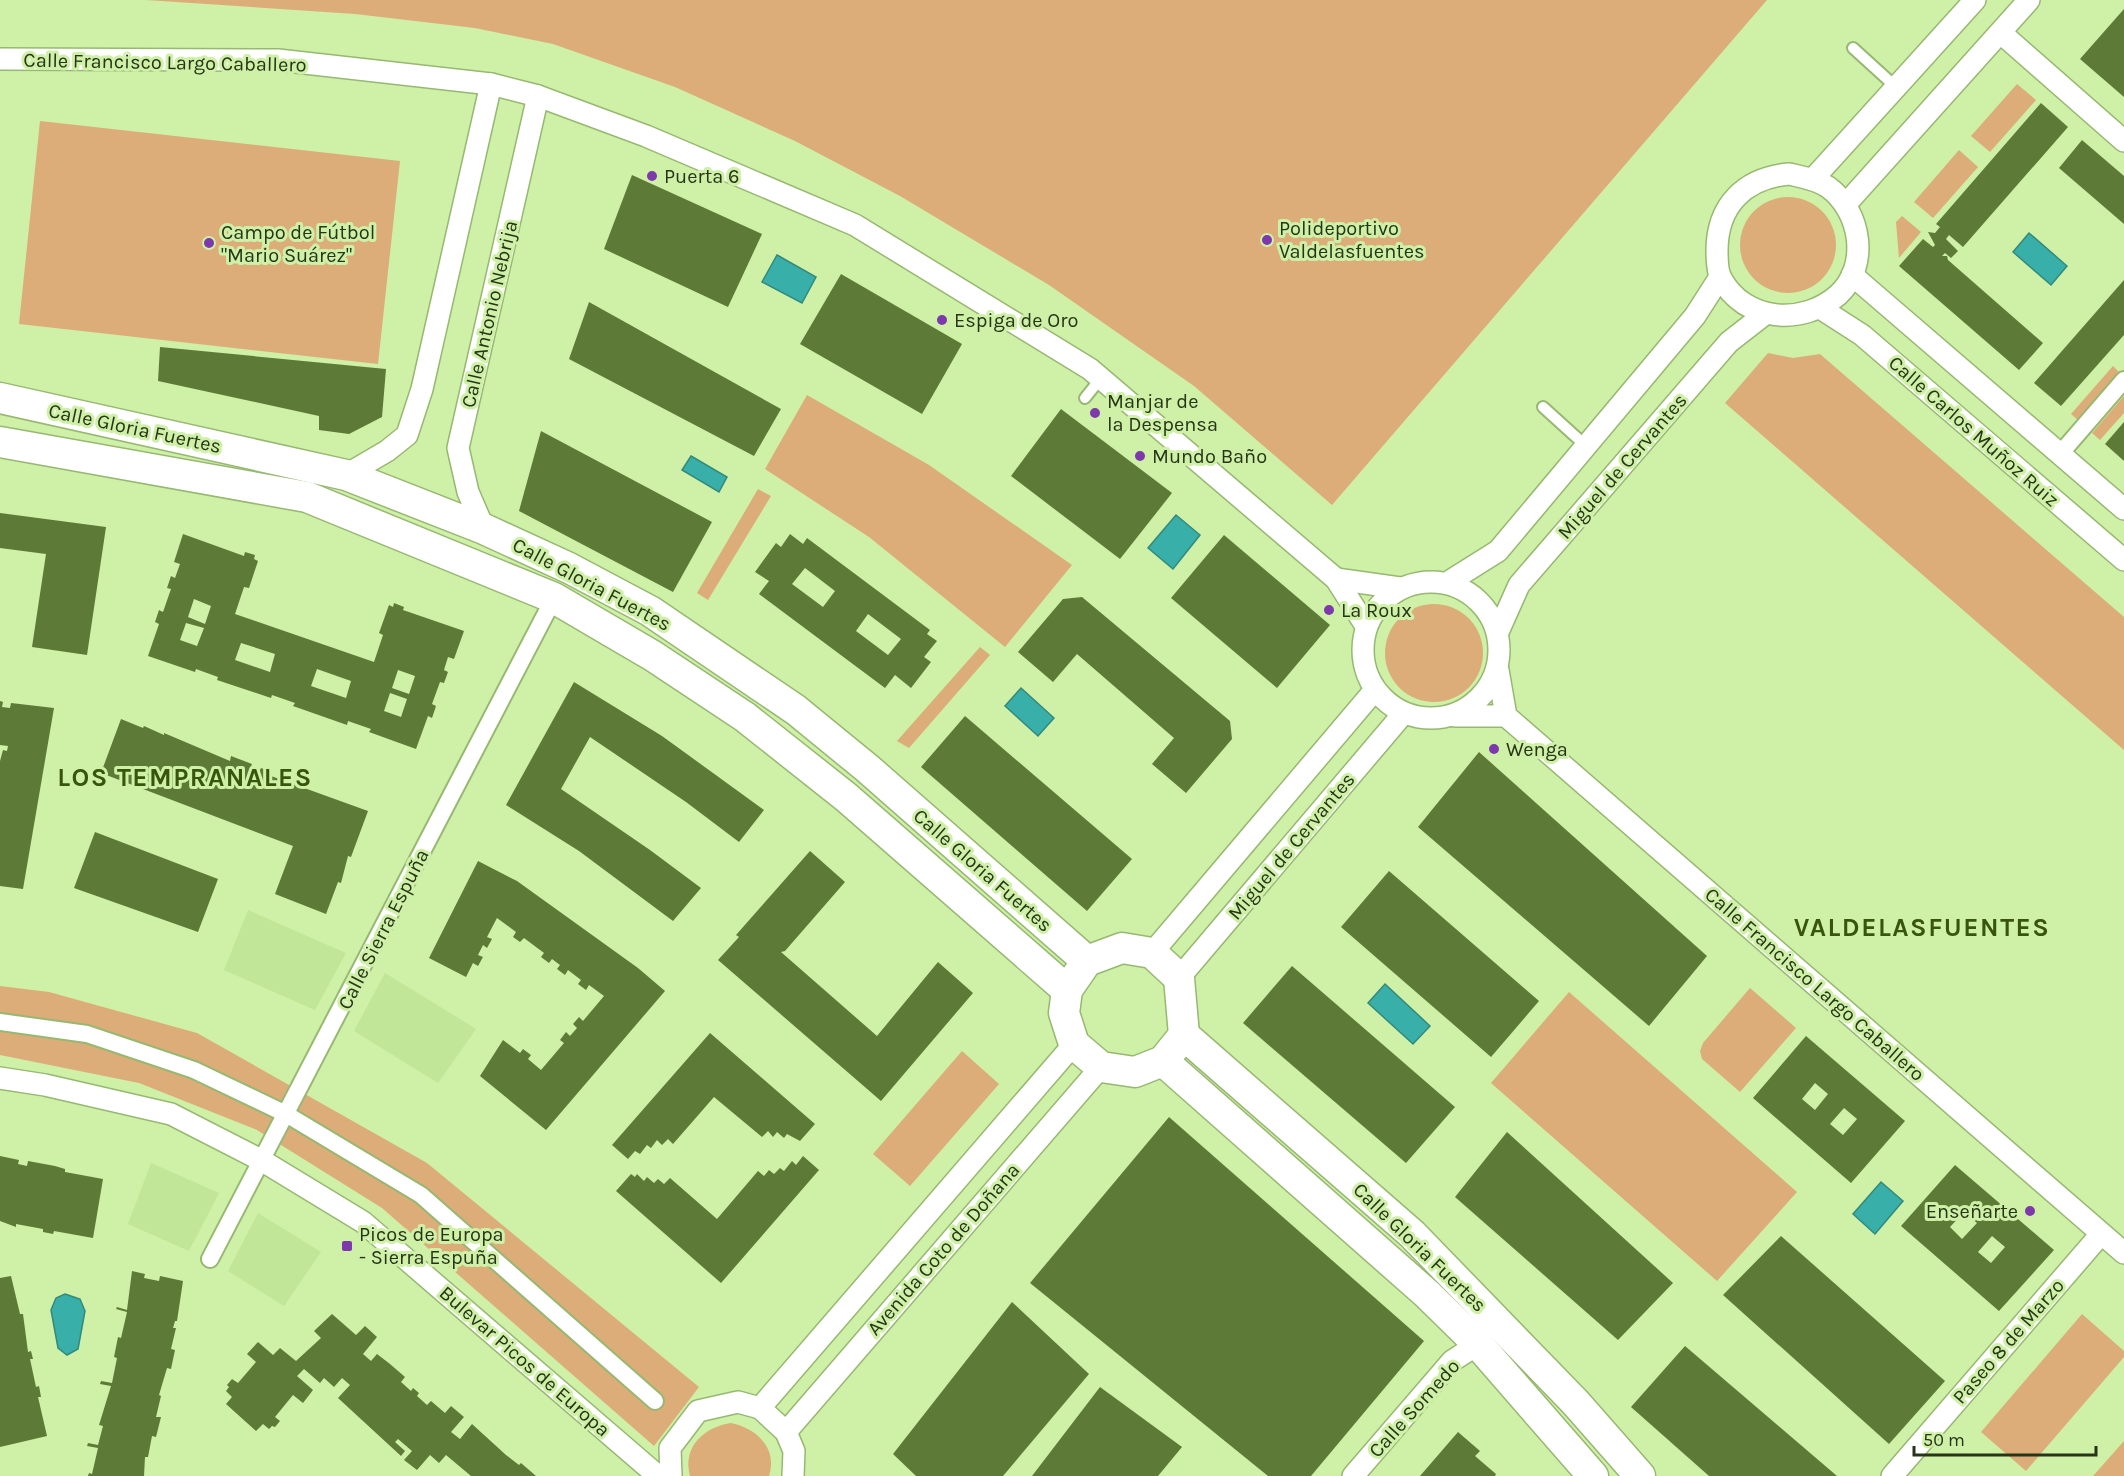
<svg xmlns="http://www.w3.org/2000/svg" width="2124" height="1476" viewBox="0 0 2124 1476" font-family="Karla,sans-serif">
<style>
.built{fill:#c1e697}
.green{fill:#dcad79}
.water{fill:#38afa8;stroke:#338a7c;stroke-width:1.5}
.building{fill:#5d7b36;fill-rule:evenodd}
.lines{fill:none;stroke-linecap:round;stroke-linejoin:round}
.service-casing{stroke:#97b871;stroke-width:14}
.pedestrian-casing{stroke:#97b871;stroke-width:20}
.minor-casing{stroke:#97b871;stroke-width:24}
.secondary-casing{stroke:#97b871;stroke-width:33}
.service{stroke:#fff;stroke-width:10}
.pedestrian{stroke:#fff;stroke-width:16}
.minor{stroke:#fff;stroke-width:21}
.secondary{stroke:#fff;stroke-width:30}
.poi-dot{fill:#7d38ab;stroke:#cef0a7;stroke-width:2}
.labels{text-anchor:middle;stroke-width:6;stroke-linejoin:round;paint-order:stroke}
.street-label{font-size:20px;fill:#273417;stroke:#cef0a7}
.poi-label{font-size:20px;fill:#273417;stroke:#cef0a7;text-anchor:start}
.district-label{font-size:26px;font-weight:bold;letter-spacing:1.5px;fill:#39550b;stroke:#cef0a7}
</style>
<rect width="100%" height="100%" fill="#cef0a7"/>
<g class="built">
<polygon points="248,910 346,953 315,1010 224,970"/>
<polygon points="385,973 476,1029 438,1083 354,1031"/>
<polygon points="151,1163 219,1193 189,1251 128,1224"/>
<polygon points="258,1213 321,1252 284,1306 228,1271"/>
</g>
<g class="green">
<polygon points="146,0 1767,0 1332,505 1194,386 1049,285 900,196 795,141 675,87 553,44 475,28 355,14"/>
<polygon points="2017,84 2036,100 1990,152 1971,136"/>
<polygon points="40,121 400,161 378,364 19,324"/>
<polygon points="1959,150 1978,167 1933,218 1914,202"/>
<circle cx="1788" cy="245" r="48"/>
<polygon points="1902,216 1921,232 1899,258 1896,222"/>
<polygon points="1768,353 1793,358 1820,354 2124,617 2124,750 1725,403"/>
<polygon points="2113,366 2120,373 2078,420 2071,414"/>
<polygon points="807,395 929,465 1072,565 1005,647 869,537 765,469"/>
<polygon points="2124,396 2124,413 2100,440 2092,433"/>
<polygon points="758,489 771,496 708,600 697,593"/>
<circle cx="1434" cy="653" r="49"/>
<polygon points="980,647 990,655 909,748 897,741"/>
<polygon points="0,986 49,992 197,1033 427,1163 699,1387 654,1446 382,1208 257,1130 139,1083 0,1055"/>
<polygon points="1750,988 1796,1028 1740,1092 1702,1059 1700,1051 1703,1043"/>
<polygon points="1569,992 1797,1192 1717,1281 1491,1083"/>
<polygon points="962,1051 999,1084 910,1186 873,1154"/>
<polygon points="2082,1314 2124,1351 2124,1357 2026,1471 1981,1432"/>
<path d="M 731,1423 C 756,1428 778,1448 769,1476 L 690,1476 C 682,1447 704,1427 731,1423 Z"/>
<polygon points="2124,1441 2124,1476 2093,1476"/>
</g>
<g class="water">
<polygon points="2029,233 2067,266 2051,285 2013,252"/>
<polygon points="777,255 816,277 802,303 762,282"/>
<polygon points="691,456 727,477 719,492 682,470"/>
<polygon points="1176,515 1200,535 1173,569 1148,548"/>
<polygon points="1021,688 1054,718 1038,736 1005,706"/>
<polygon points="1385,984 1430,1026 1413,1044 1368,1003"/>
<polygon points="1881,1182 1903,1201 1875,1234 1853,1214"/>
<polygon points="65,1294 80,1299 85,1311 78,1349 67,1355 58,1348 51,1310 56,1298"/>
</g>
<g class="building">
<polygon points="2124,9 2124,97 2080,59"/>
<polygon points="2041,103 2068,127 1963,247 1949,235 1946,239 1958,251 1951,258 1945,253 1942,256 1947,256 1948,260 2043,343 2019,370 1899,266 1923,239 1933,247 1935,245 1928,232 1935,233 1940,227 1936,224"/>
<polygon points="2082,140 2124,176 2124,224 2059,168"/>
<polygon points="632,175 762,234 728,307 604,249"/>
<polygon points="841,274 962,344 922,414 800,344"/>
<polygon points="2124,280 2124,335 2061,406 2034,383"/>
<polygon points="589,302 781,409 754,456 569,359"/>
<polygon points="160,347 386,369 382,417 349,434 319,430 319,416 158,381"/>
<polygon points="1061,409 1172,493 1120,559 1011,476"/>
<polygon points="2124,422 2124,461 2105,444"/>
<polygon points="541,431 712,522 673,592 519,511"/>
<polygon points="0,513 106,527 87,655 32,647 46,554 0,548"/>
<path d="M 183,534 L 244,556 L 245,552 L 255,555 L 254,559 L 258,561 L 249,588 L 244,587 L 235,614 L 374,662 L 383,635 L 379,633 L 389,605 L 393,607 L 394,603 L 404,607 L 403,610 L 464,631 L 454,659 L 448,657 L 444,670 L 448,672 L 444,683 L 440,682 L 432,704 L 436,706 L 432,718 L 428,716 L 416,749 L 369,732 L 371,729 L 348,721 L 347,725 L 293,706 L 295,703 L 272,695 L 271,698 L 217,680 L 218,677 L 196,669 L 195,672 L 148,656 L 159,624 L 155,622 L 159,610 L 163,612 L 171,589 L 167,588 L 171,576 L 175,578 L 180,564 L 174,562 ZM 194,599 L 211,606 L 205,624 L 188,617 ZM 186,623 L 204,628 L 197,646 L 180,640 ZM 241,643 L 275,654 L 270,672 L 235,660 ZM 317,669 L 351,681 L 346,698 L 311,686 ZM 398,670 L 415,676 L 409,694 L 392,688 ZM 390,693 L 407,699 L 401,717 L 384,711 Z"/>
<path d="M 790,534 L 803,544 L 807,538 L 930,630 L 927,634 L 937,641 L 924,657 L 931,662 L 911,688 L 895,675 L 885,688 L 759,594 L 769,581 L 755,572 L 776,543 L 781,547 ZM 805,568 L 835,591 L 823,607 L 792,584 ZM 868,614 L 901,639 L 888,655 L 856,631 Z"/>
<polygon points="1224,535 1330,625 1277,688 1171,598"/>
<polygon points="1082,597 1230,721 1232,739 1186,793 1152,764 1174,738 1077,654 1053,682 1018,652 1063,599"/>
<polygon points="574,682 662,736 764,810 739,842 686,802 590,737 561,789 650,850 701,888 673,921 579,851 506,805"/>
<polygon points="0,701 3,702 2,707 10,708 11,703 54,708 23,889 0,886 0,761 3,750 7,751 8,746 0,745"/>
<polygon points="965,716 1132,859 1087,911 921,767"/>
<polygon points="121,719 143,728 144,726 164,735 164,733 230,761 231,756 252,764 250,769 259,772 261,768 272,772 271,776 368,811 351,857 348,856 341,883 338,882 326,914 275,894 293,846 101,773"/>
<polygon points="1479,752 1707,956 1649,1026 1418,827"/>
<polygon points="95,832 218,879 198,932 74,888"/>
<polygon points="810,851 845,882 785,951 781,952 877,1036 938,962 973,993 881,1101 718,960 739,937 736,935"/>
<polygon points="478,861 517,881 638,968 665,991 546,1130 480,1076 503,1040 520,1053 523,1049 531,1055 528,1059 541,1070 564,1043 560,1040 566,1032 570,1036 577,1028 573,1024 579,1017 583,1021 604,996 589,985 586,990 578,984 581,980 568,970 565,975 557,969 560,965 552,959 549,963 541,957 544,953 524,938 520,942 513,937 516,932 497,918 487,937 492,939 487,948 483,945 478,955 483,957 478,966 473,963 466,977 429,958"/>
<polygon points="1389,871 1539,1001 1491,1057 1341,927"/>
<polygon points="1292,966 1455,1107 1406,1163 1243,1023"/>
<polygon points="710,1033 815,1124 800,1141 787,1134 784,1138 777,1132 773,1137 768,1131 762,1137 714,1097 673,1144 668,1139 662,1145 657,1140 651,1148 647,1145 640,1154 635,1151 628,1159 612,1145"/>
<path d="M 1806,1036 L 1905,1121 L 1851,1183 L 1753,1098 ZM 1815,1083 L 1828,1094 L 1815,1110 L 1802,1099 ZM 1844,1108 L 1857,1119 L 1843,1135 L 1830,1124 Z"/>
<polygon points="1169,1117 1424,1341 1311,1476 1268,1476 1030,1283"/>
<polygon points="1507,1132 1673,1283 1618,1340 1455,1197"/>
<polygon points="0,1156 19,1160 18,1164 27,1166 28,1161 55,1166 65,1169 65,1172 103,1179 93,1238 54,1231 53,1234 43,1232 43,1229 16,1224 16,1227 0,1221"/>
<polygon points="803,1156 819,1170 721,1283 616,1191 631,1174 635,1177 637,1174 644,1181 647,1177 654,1183 658,1179 664,1184 670,1178 717,1219 758,1171 764,1176 769,1170 774,1174 780,1168 784,1171 792,1161 796,1165"/>
<path d="M 1955,1165 L 2054,1250 L 1999,1311 L 1901,1226 ZM 1964,1212 L 1977,1223 L 1962,1239 L 1950,1227 ZM 1992,1236 L 2005,1247 L 1991,1263 L 1978,1252 Z"/>
<polygon points="1781,1236 1945,1381 1889,1444 1723,1295"/>
<polygon points="132,1271 145,1274 144,1278 159,1281 160,1276 183,1281 177,1321 175,1321 173,1328 176,1328 171,1349 175,1350 171,1369 167,1368 159,1395 161,1396 156,1417 161,1417 156,1437 152,1436 148,1457 145,1457 144,1476 88,1476 89,1473 92,1474 98,1448 87,1446 88,1443 98,1445 103,1426 99,1425 111,1386 100,1384 101,1381 112,1383 117,1358 114,1357 118,1337 121,1338 127,1312 116,1309 117,1307 127,1310"/>
<polygon points="11,1276 20,1314 23,1314 28,1352 31,1351 33,1359 30,1359 36,1387 39,1386 41,1397 38,1397 47,1436 0,1447 0,1278"/>
<polygon points="1012,1302 1089,1374 1003,1476 916,1476 893,1454"/>
<polygon points="332,1314 356,1335 365,1326 377,1337 363,1354 371,1361 377,1354 390,1364 405,1377 401,1382 411,1391 413,1388 419,1393 417,1396 427,1405 431,1401 445,1413 451,1406 464,1417 451,1432 460,1439 472,1424 506,1455 519,1465 521,1463 536,1476 471,1476 446,1455 439,1463 430,1455 417,1470 404,1460 412,1451 398,1439 395,1442 405,1451 401,1456 338,1398 350,1385 342,1378 334,1387 324,1378 320,1383 304,1369 297,1376 313,1390 303,1403 293,1395 275,1417 280,1421 275,1427 272,1426 269,1429 263,1424 256,1431 226,1404 232,1397 226,1391 229,1387 227,1385 232,1379 238,1383 256,1362 247,1354 258,1342 273,1355 280,1348 296,1361 321,1338 314,1331"/>
<polygon points="1685,1346 1837,1476 1709,1476 1631,1407"/>
<polygon points="1100,1387 1182,1447 1158,1476 1032,1476"/>
<polygon points="1458,1432 1480,1451 1475,1456 1496,1474 1495,1476 1420,1476"/>
</g>
<g class="lines">
<defs>
<g id="service">
<polyline points="1853,48 1897,88"/>
<polyline points="1085,398 1101,378"/>
<polyline points="1543,407 1586,446"/>
</g>
<g id="pedestrian">
<polyline points="2060,454 2124,380"/>
<polyline points="0,1022 87,1034 194,1070 286,1114 421,1195 655,1401"/>
<polyline points="210,1259 554,598"/>
</g>
<g id="minor">
<polyline points="2001,33 2124,141"/>
<polyline points="0,59 278,60 491,84 538,96 646,136 855,225 1090,369 1336,579 1366,626"/>
<path d="M 1789,174 C 1802,177 1816,179 1828,187 C 1861,211 1870,266 1838,295 C 1803,326 1744,322 1721,278 C 1717,271 1717,258 1717,251 C 1717,205 1745,178 1789,174 Z"/>
<polyline points="1813,179 1975,0"/>
<polyline points="1846,204 2029,0"/>
<polyline points="1852,275 2124,509"/>
<polyline points="1820,308 1862,335 2124,560"/>
<polyline points="346,475 387,451 407,435 422,389 491,84"/>
<polyline points="484,529 468,492 458,448 538,96"/>
<polyline points="1336,579 1400,588"/>
<circle cx="1431" cy="650" r="68"/>
<polyline points="1447,583 1498,551 1695,316 1720,277"/>
<polyline points="1498,632 1519,585 1729,342 1765,314"/>
<polyline points="1498,670 1506,716 2124,1253"/>
<polyline points="1455,716 1506,716"/>
<polyline points="1152,953 1374,691"/>
<polyline points="1179,978 1403,714"/>
<polyline points="0,1078 45,1085 171,1114 261,1160 363,1222 658,1476"/>
<polyline points="760,1408 1074,1044"/>
<polyline points="786,1432 1101,1067"/>
<polyline points="671,1476 670,1448 698,1411 738,1402 760,1408 786,1432 794,1451 793,1476"/>
<polyline points="1353,1476 1452,1361 1478,1344"/>
<polyline points="1892,1476 2101,1234"/>
</g>
<g id="secondary">
<polyline points="0,398 346,475 484,529 569,568 650,611 796,710 867,768 1087,961"/>
<polyline points="0,442 307,497 554,598 653,656 745,717 846,797 1067,990"/>
<polygon points="1122,948 1152,953 1179,978 1184,1035 1163,1061 1135,1072 1101,1067 1074,1044 1064,1013 1067,990 1087,961"/>
<polyline points="1184,1035 1412,1234 1575,1402 1640,1476"/>
<polyline points="1163,1061 1427,1294 1478,1344 1593,1476"/>
</g>
</defs>
<use href="#service" class="service-casing"/>
<use href="#pedestrian" class="pedestrian-casing"/>
<use href="#minor" class="minor-casing"/>
<use href="#secondary" class="secondary-casing"/>
<use href="#service" class="service"/>
<use href="#pedestrian" class="pedestrian"/>
<use href="#minor" class="minor"/>
<use href="#secondary" class="secondary"/>
</g>
<g class="poi-dot">
<circle cx="652" cy="176" r="6"/>
<circle cx="1267" cy="240" r="6"/>
<circle cx="209" cy="243" r="6"/>
<circle cx="942" cy="320" r="6"/>
<circle cx="1095" cy="413" r="6"/>
<circle cx="1140" cy="456" r="6"/>
<circle cx="1329" cy="610" r="6"/>
<circle cx="1494" cy="749" r="6"/>
<circle cx="2030" cy="1211" r="6"/>
<rect x="341" y="1240" width="12" height="12" rx="3"/>
</g>
<g class="labels">
<g class="street-label">
<text transform="translate(165 62) rotate(1)" y="7">Calle Francisco Largo Caballero</text>
<text transform="translate(489 314) rotate(-77)" y="7">Calle Antonio Nebrija</text>
<text transform="translate(135 428) rotate(12)" y="7">Calle Gloria Fuertes</text>
<text transform="translate(1974 431) rotate(41)" y="7">Calle Carlos Muñoz Ruiz</text>
<text transform="translate(1622 466) rotate(-49)" y="7">Miguel de Cervantes</text>
<text transform="translate(592 584) rotate(28)" y="7">Calle Gloria Fuertes</text>
<text transform="translate(1291 846) rotate(-50)" y="7">Miguel de Cervantes</text>
<text transform="translate(983 870) rotate(41)" y="7">Calle Gloria Fuertes</text>
<text transform="translate(383 929) rotate(-63)" y="7">Calle Sierra Espuña</text>
<text transform="translate(1815 984) rotate(41)" y="7">Calle Francisco Largo Caballero</text>
<text transform="translate(1420 1247) rotate(44)" y="7">Calle Gloria Fuertes</text>
<text transform="translate(943 1249) rotate(-49)" y="7">Avenida Coto de Doñana</text>
<text transform="translate(2008 1341) rotate(-49)" y="7">Paseo 8 de Marzo</text>
<text transform="translate(525 1361) rotate(41)" y="7">Bulevar Picos de Europa</text>
<text transform="translate(1414 1408) rotate(-48)" y="7">Calle Somedo</text>
</g>
<g class="poi-label">
<text x="664" y="183">Puerta 6</text>
<text x="1279" y="235">Polideportivo<tspan x="1279" dy="23">Valdelasfuentes</tspan></text>
<text x="221" y="239">Campo de Fútbol<tspan x="221" dy="23">"Mario Suárez"</tspan></text>
<text x="954" y="327">Espiga de Oro</text>
<text x="1107" y="408">Manjar de<tspan x="1107" dy="23">la Despensa</tspan></text>
<text x="1152" y="463">Mundo Baño</text>
<text x="1341" y="617">La Roux</text>
<text x="1506" y="756">Wenga</text>
<text x="2018" y="1218" text-anchor="end">Enseñarte</text>
<text x="359" y="1241">Picos de Europa<tspan x="359" dy="23">- Sierra Espuña</tspan></text>
</g>
<g class="district-label">
<text x="185" y="786">LOS TEMPRANALES</text>
<text x="1922" y="936">VALDELASFUENTES</text>
</g>
</g>
<path d="M1914 1446v9h182v-9" fill="none" stroke="#273417" stroke-width="3"/>
<text x="1923" y="1446" font-size="18" fill="#273417" stroke="#cef0a7" stroke-width="4.5" paint-order="stroke">50 m</text>
</svg>
